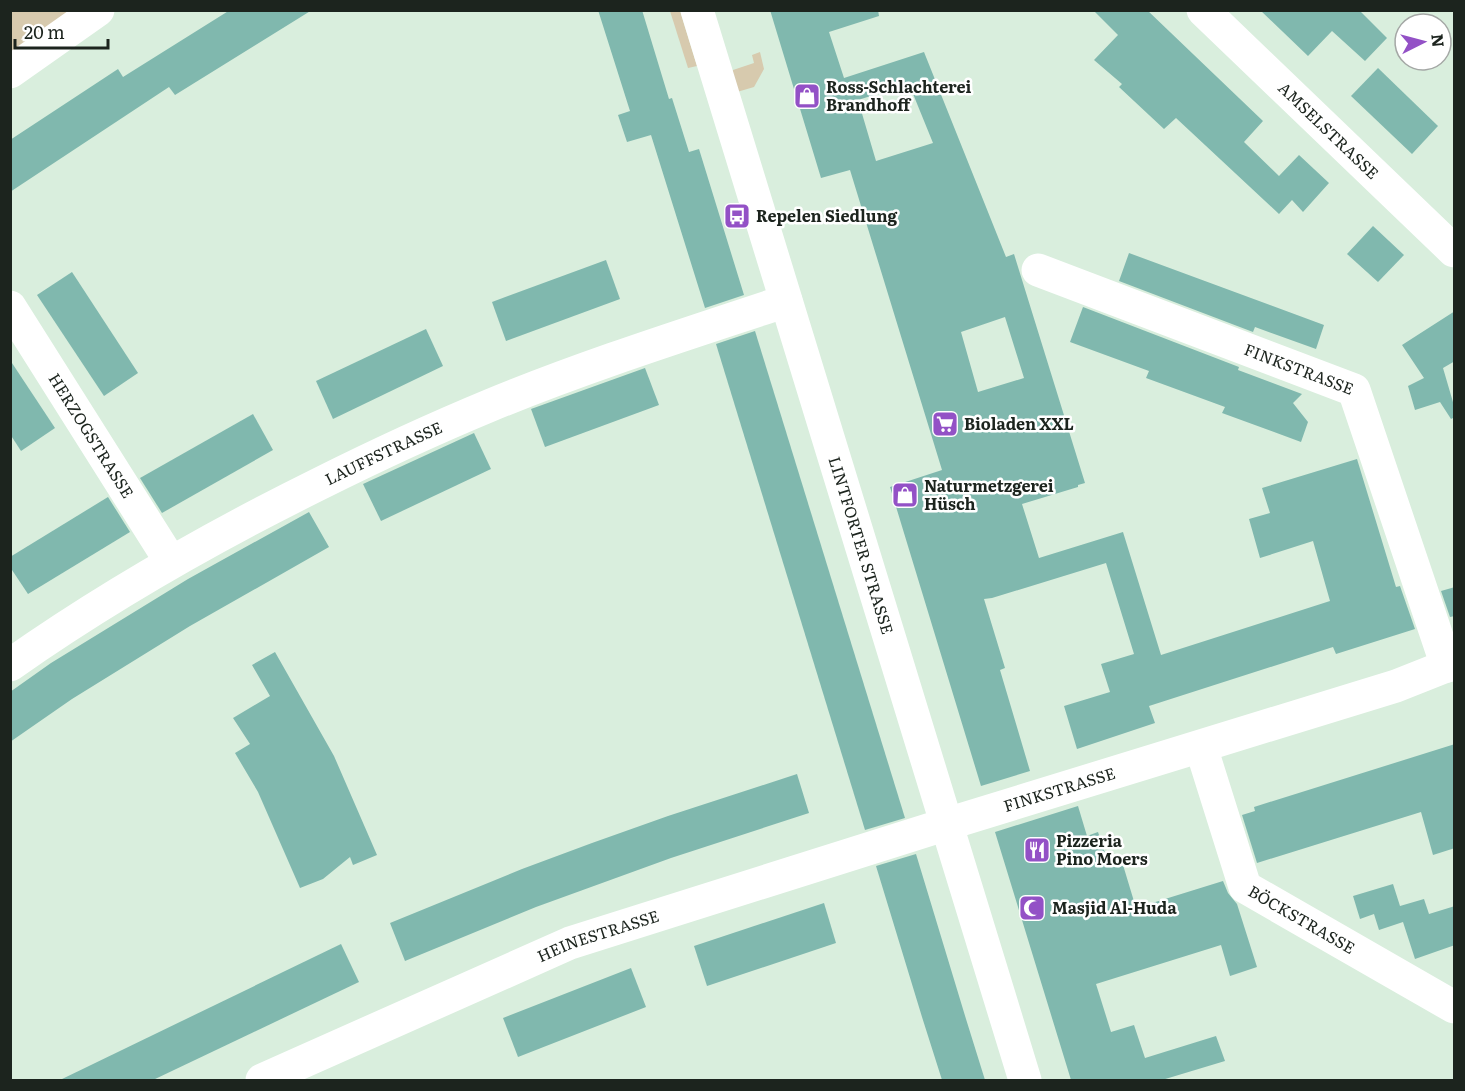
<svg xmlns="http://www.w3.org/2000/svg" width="1465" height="1091" viewBox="0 0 1465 1091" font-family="Literata,serif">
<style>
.green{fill:#d7caae}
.building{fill:#80b8ae;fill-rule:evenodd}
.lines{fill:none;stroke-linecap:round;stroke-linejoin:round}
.minor{stroke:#fff;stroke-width:33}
.labels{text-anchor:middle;stroke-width:5;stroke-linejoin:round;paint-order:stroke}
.poi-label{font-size:16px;font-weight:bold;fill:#1c241e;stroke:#fff;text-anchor:start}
.street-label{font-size:16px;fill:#1c241e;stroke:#fff}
</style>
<rect width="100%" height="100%" fill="#d9eedd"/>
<g class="green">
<polygon points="11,11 99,11 11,72"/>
<polygon points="670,11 680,11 697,66 688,68"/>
<polygon points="760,52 764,69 754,87 737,92 731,74 733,70 754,63 752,55"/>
</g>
<g class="building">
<polygon points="230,10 312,10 175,95 169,87 10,192 10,140 118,69 123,77"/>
<polygon points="598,10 642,10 669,99 672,98 689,152 699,149 744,295 705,308 651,135 627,142 618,115 630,111"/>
<path d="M 770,10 L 878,10 L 879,16 L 829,32 L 844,78 L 924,52 L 1006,257 L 1014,254 L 1085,483 L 1078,485 L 1078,487 L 1022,504 L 1039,558 L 1123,532 L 1161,655 L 1330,601 L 1313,541 L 1260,558 L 1249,519 L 1270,513 L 1262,488 L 1357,459 L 1396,587 L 1400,586 L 1415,629 L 1336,654 L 1333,647 L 1149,706 L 1155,723 L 1077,749 L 1064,706 L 1110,692 L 1101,664 L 1134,654 L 1106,563 L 992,598 L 984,599 L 1005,668 L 1000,670 L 1030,771 L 981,786 L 890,487 L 942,470 L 850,170 L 821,178 ZM 909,84 L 933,143 L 876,161 L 858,100 ZM 1005,317 L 1024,378 L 978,392 L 961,332 Z"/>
<polygon points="1093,10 1147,10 1263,121 1244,142 1279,176 1299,155 1329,183 1303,212 1292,200 1279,214 1176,118 1164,129 1119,87 1122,84 1094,60 1118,35"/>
<polygon points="1260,10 1359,10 1387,38 1365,61 1332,31 1308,56"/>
<polygon points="1378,68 1438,126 1412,154 1351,96"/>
<polygon points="1373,226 1404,255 1378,282 1347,254"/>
<polygon points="1129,253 1324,325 1316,349 1255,327 1253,332 1119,281"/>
<polygon points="606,260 620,299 506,341 492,302"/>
<polygon points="72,272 138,373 104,396 37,295"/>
<polygon points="1083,307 1239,367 1238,370 1302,394 1293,403 1308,422 1301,442 1222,413 1225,407 1146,378 1149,371 1070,342"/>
<polygon points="1455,311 1455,361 1443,368 1455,409 1455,417 1451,419 1440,402 1415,410 1408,386 1424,378 1402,345"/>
<polygon points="426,329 443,366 333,419 316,381"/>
<polygon points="755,331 905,818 865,830 716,344"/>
<polygon points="10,360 55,428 21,451 10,434"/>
<polygon points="645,368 659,405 545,447 531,409"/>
<polygon points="253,414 273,450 162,513 140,478"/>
<polygon points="474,433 491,469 381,521 363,484"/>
<polygon points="108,497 130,532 28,594 10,567 10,557"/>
<polygon points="309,512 329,547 190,626 72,699 10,742 10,692 51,663 188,579"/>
<polygon points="1455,587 1455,616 1450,617 1441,591"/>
<polygon points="275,652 334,756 377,855 353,865 350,857 323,879 300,888 258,792 235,753 250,744 233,718 270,696 252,665"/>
<polygon points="1455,744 1455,848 1433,855 1421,812 1257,863 1242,815 1255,811 1254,807"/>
<polygon points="797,774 809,813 671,858 536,907 405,961 390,923 522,869 592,843 668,816"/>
<polygon points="1078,806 1087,836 1098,832 1107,859 1120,855 1136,908 1223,881 1228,893 1237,904 1257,967 1230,976 1221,945 1096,984 1111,1032 1134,1025 1145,1058 1216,1036 1225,1061 1162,1080 1071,1080 995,832"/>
<polygon points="916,854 966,1019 985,1080 942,1080 922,1017 876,866"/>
<polygon points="1393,884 1400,906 1424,899 1429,914 1455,906 1455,945 1415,959 1403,922 1379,930 1374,914 1360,919 1353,896"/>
<polygon points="824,903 836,943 707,986 694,946"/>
<polygon points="341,944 359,982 153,1080 60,1080"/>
<polygon points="631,968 646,1007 518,1057 503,1018"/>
</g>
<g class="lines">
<g class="minor">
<path id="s1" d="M 697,10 L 1025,1080"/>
<path id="s2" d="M 1203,10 L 1454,251"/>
<polyline points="10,72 98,10"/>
<path id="s3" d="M 1038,270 L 1354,390 L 1447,666"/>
<path id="s4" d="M 10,307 L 171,562"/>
<path id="s5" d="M 10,665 C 108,596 212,537 319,484 C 375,456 433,429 491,405 C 588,365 687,334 786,301"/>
<path id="s6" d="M 1201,747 L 1245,887 L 1454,1007"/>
<path id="s7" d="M 262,1080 L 570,943 L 947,824 L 1396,686 L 1454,663"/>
</g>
</g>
<defs>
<symbol id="shop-square" viewBox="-11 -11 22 22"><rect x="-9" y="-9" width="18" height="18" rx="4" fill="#9351c6" stroke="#fff"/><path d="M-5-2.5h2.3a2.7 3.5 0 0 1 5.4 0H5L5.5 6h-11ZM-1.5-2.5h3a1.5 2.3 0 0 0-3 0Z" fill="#fff"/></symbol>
<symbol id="bus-square" viewBox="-11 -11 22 22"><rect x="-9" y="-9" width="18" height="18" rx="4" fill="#9351c6" stroke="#fff"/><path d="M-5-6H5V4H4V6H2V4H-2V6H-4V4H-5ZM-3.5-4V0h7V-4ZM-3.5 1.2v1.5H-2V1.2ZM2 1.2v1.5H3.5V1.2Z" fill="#fff"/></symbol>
<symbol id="supermarket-square" viewBox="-11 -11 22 22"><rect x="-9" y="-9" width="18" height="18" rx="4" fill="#9351c6" stroke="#fff"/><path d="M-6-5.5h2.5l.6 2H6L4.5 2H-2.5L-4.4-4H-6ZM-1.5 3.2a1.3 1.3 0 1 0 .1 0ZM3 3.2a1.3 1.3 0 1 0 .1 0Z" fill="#fff"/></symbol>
<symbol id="restaurant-square" viewBox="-11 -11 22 22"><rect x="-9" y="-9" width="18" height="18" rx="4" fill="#9351c6" stroke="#fff"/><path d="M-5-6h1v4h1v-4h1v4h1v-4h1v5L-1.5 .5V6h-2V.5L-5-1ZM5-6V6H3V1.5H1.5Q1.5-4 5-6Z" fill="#fff"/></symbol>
<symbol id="mosque-square" viewBox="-11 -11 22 22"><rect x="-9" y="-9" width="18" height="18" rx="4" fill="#9351c6" stroke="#fff"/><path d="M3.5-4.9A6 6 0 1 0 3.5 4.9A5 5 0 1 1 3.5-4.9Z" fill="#fff"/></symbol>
</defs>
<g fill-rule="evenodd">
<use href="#shop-square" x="792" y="81" width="30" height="30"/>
<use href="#bus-square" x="722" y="201" width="30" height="30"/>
<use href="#supermarket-square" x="930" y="409" width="30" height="30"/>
<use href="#shop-square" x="890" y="480" width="30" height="30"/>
<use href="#restaurant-square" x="1022" y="835" width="30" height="30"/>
<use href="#mosque-square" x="1017" y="893" width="30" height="30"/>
</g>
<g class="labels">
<g class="poi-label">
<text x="826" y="93">Ross-Schlachterei<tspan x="826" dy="18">Brandhoff</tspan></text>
<text x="756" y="222">Repelen Siedlung</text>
<text x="964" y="430">Bioladen XXL</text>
<text x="924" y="492">Naturmetzgerei<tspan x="924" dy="18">Hüsch</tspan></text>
<text x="1056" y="847">Pizzeria<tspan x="1056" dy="18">Pino Moers</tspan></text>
<text x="1052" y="914">Masjid Al-Huda</text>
</g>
<g class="street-label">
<text dy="6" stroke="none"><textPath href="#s2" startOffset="174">AMSELSTRASSE</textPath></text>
<text dy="6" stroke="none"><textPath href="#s3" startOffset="279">FINKSTRASSE</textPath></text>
<text dy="6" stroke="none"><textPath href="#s4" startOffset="152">HERZOGSTRASSE</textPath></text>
<text dy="6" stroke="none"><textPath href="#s5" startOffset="430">LAUFFSTRASSE</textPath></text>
<text dy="6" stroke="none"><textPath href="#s1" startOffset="560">LINTFORTER STRASSE</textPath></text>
<text dy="6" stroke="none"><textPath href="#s7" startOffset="850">FINKSTRASSE</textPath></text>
<text dy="6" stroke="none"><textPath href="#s6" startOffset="212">BÖCKSTRASSE</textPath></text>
<text dy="6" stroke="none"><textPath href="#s7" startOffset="366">HEINESTRASSE</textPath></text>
</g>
</g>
<rect width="1465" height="1091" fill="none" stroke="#1c241e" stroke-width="24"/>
<g transform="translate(1423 42) rotate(84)"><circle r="28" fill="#ffffff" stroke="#a4a7a5" stroke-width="1.5"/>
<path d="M0-4.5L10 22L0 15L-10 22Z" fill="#9351c6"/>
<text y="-9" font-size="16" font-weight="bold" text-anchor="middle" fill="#1c241e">N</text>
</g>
<path d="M15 39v9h93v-9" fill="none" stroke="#1c241e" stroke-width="3"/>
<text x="24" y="39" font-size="18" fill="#1c241e" stroke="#ffffff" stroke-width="4.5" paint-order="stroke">20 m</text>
</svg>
